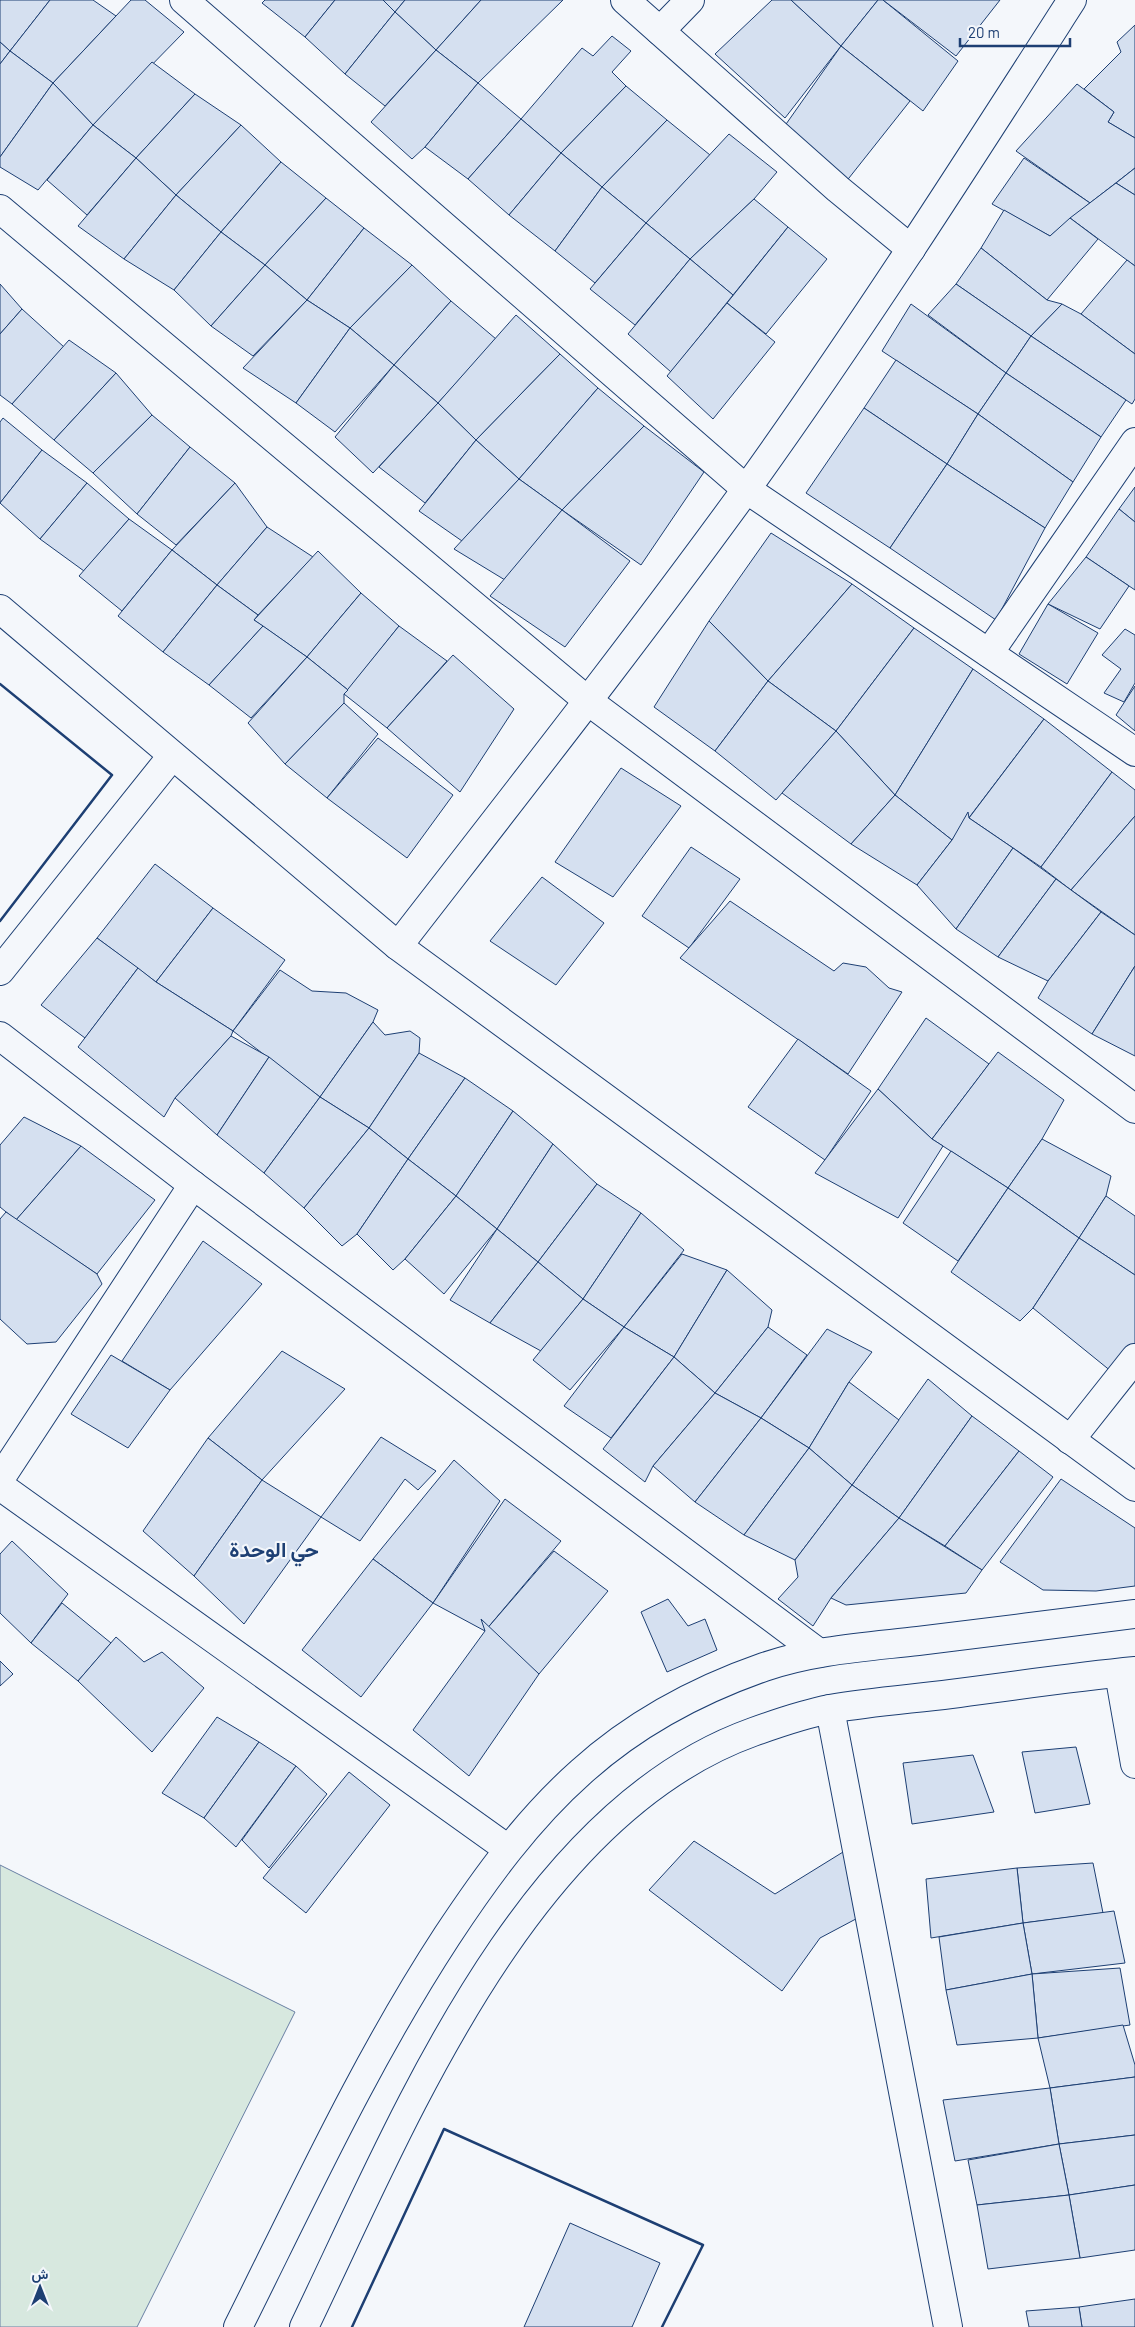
<svg xmlns="http://www.w3.org/2000/svg" width="1135" height="2327" viewBox="0 0 1135 2327" font-family="Barlow,Vazirmatn,sans-serif">
<style>
.green{fill:#d7e8df;stroke:#687fa3}
.building{fill:#d5e0f0;stroke:#1d3f73}
.lines{fill:none;stroke-linecap:round;stroke-linejoin:round}
.street-casing{stroke:#1d3f73;stroke-width:30}
.secondary-casing{stroke:#1d3f73;stroke-width:30}
.street{stroke:#f4f7fb;stroke-width:28}
.secondary{stroke:#f4f7fb;stroke-width:28}
.wall{stroke:#1d3f73;stroke-width:2.5}
.labels{text-anchor:middle;stroke-width:4;stroke-linejoin:round;paint-order:stroke}
.district-label{font-size:21px;font-weight:bold;fill:#1d3f73;stroke:#f4f7fb}
</style>
<rect width="100%" height="100%" fill="#f4f7fb"/>
<polygon class="green" points="0,1865 295,2012 137,2327 0,2327"/>
<g class="building">
<polygon points="0,0 50,0 10,51 0,42"/>
<polygon points="50,0 93,0 116,16 53,83 10,51"/>
<polygon points="131,0 145,0 184,32 93,125 53,83"/>
<polygon points="265,0 335,0 305,37 262,3"/>
<polygon points="335,0 383,0 395,12 345,74 305,37"/>
<polygon points="383,0 405,0 395,12"/>
<polygon points="405,0 481,0 436,50 395,12"/>
<polygon points="481,0 563,0 478,83 436,50"/>
<polygon points="772,0 791,0 841,46 785,118 715,54"/>
<polygon points="791,0 878,0 841,46"/>
<polygon points="878,0 883,0 958,61 923,111 841,46"/>
<polygon points="883,0 1000,0 956,56"/>
<polygon points="395,12 436,50 385,106 345,74"/>
<polygon points="1135,25 1135,138 1108,122 1114,112 1084,89 1121,52 1117,42"/>
<polygon points="612,36 631,51 612,72 626,86 561,153 521,119 582,48 593,56"/>
<polygon points="0,42 10,51 0,64"/>
<polygon points="841,46 910,101 845,183 784,127"/>
<polygon points="436,50 478,83 425,147 412,159 371,122"/>
<polygon points="10,51 53,83 0,157 0,64"/>
<polygon points="152,62 195,94 136,158 93,125"/>
<polygon points="53,83 93,125 38,190 0,167 0,157"/>
<polygon points="478,83 521,119 468,179 425,147"/>
<polygon points="1077,84 1114,112 1108,122 1135,138 1135,168 1090,203 1016,151"/>
<polygon points="626,86 667,120 602,187 561,153"/>
<polygon points="195,94 241,125 176,195 136,158"/>
<polygon points="521,119 561,153 509,215 468,179"/>
<polygon points="667,120 710,155 646,223 602,187"/>
<polygon points="93,125 136,158 87,215 47,180"/>
<polygon points="241,125 281,162 221,232 176,195"/>
<polygon points="729,134 777,172 754,199 690,259 646,223"/>
<polygon points="561,153 602,187 555,251 509,215"/>
<polygon points="136,158 176,195 124,259 78,226"/>
<polygon points="1024,158 1090,203 1050,236 992,204"/>
<polygon points="281,162 326,198 265,265 221,232"/>
<polygon points="1135,168 1135,195 1116,183"/>
<polygon points="1116,183 1135,195 1135,266 1070,218"/>
<polygon points="602,187 646,223 595,283 555,251"/>
<polygon points="176,195 221,232 174,290 124,259"/>
<polygon points="326,198 364,228 307,300 265,265"/>
<polygon points="754,199 788,227 733,295 690,259"/>
<polygon points="1004,210 1050,236 1070,218 1098,239 1047,300 981,248"/>
<polygon points="646,223 690,259 635,325 590,289"/>
<polygon points="788,227 827,259 766,334 727,303"/>
<polygon points="364,228 412,265 350,328 307,300"/>
<polygon points="221,232 265,265 211,326 174,290"/>
<polygon points="981,248 1047,300 1062,304 1031,336 956,284"/>
<polygon points="690,259 733,295 671,372 628,334"/>
<polygon points="1127,260 1135,266 1135,354 1081,314"/>
<polygon points="265,265 307,300 253,356 211,326"/>
<polygon points="412,265 451,301 394,365 350,328"/>
<polygon points="0,284 22,309 0,334"/>
<polygon points="956,284 1031,336 1006,373 928,315"/>
<polygon points="307,300 350,328 296,403 243,368"/>
<polygon points="451,301 496,339 438,403 394,365"/>
<polygon points="727,303 775,342 713,419 667,376"/>
<polygon points="911,304 1006,373 978,414 882,351"/>
<polygon points="1062,304 1081,314 1135,354 1135,399 1132,404 1031,336"/>
<polygon points="22,309 64,347 12,404 0,395 0,334"/>
<polygon points="516,315 560,354 476,440 438,403"/>
<polygon points="350,328 394,365 335,432 296,403"/>
<polygon points="1031,336 1126,400 1101,437 1006,373"/>
<polygon points="69,340 116,373 54,440 12,404"/>
<polygon points="560,354 598,388 519,479 476,440"/>
<polygon points="896,360 978,414 947,464 864,408"/>
<polygon points="394,365 438,403 373,473 335,437"/>
<polygon points="116,373 152,415 93,473 54,440"/>
<polygon points="1006,373 1101,437 1073,482 978,414"/>
<polygon points="598,388 644,426 562,510 519,479"/>
<polygon points="438,403 476,440 425,503 379,467"/>
<polygon points="864,408 947,464 890,548 806,493"/>
<polygon points="978,414 1073,482 1045,528 947,464"/>
<polygon points="152,415 190,447 137,514 93,473"/>
<polygon points="3,418 42,450 0,503 0,422"/>
<polygon points="644,426 704,472 641,565 562,510"/>
<polygon points="476,440 519,479 462,541 419,511"/>
<polygon points="190,447 235,483 176,545 137,514"/>
<polygon points="42,450 87,483 40,539 0,503"/>
<polygon points="947,464 1045,528 996,620 890,548"/>
<polygon points="519,479 562,510 505,580 454,549"/>
<polygon points="87,483 129,519 84,571 40,539"/>
<polygon points="235,483 267,527 217,585 172,550"/>
<polygon points="1135,487 1135,522 1119,509"/>
<polygon points="1119,509 1135,522 1135,590 1086,557"/>
<polygon points="562,510 630,561 565,647 490,596"/>
<polygon points="129,519 172,550 122,611 79,576"/>
<polygon points="267,527 313,557 258,615 217,585"/>
<polygon points="771,533 852,584 768,681 709,621"/>
<polygon points="172,550 217,585 163,652 118,616"/>
<polygon points="318,551 361,593 307,657 254,620"/>
<polygon points="1086,557 1129,586 1100,629 1048,604"/>
<polygon points="852,584 914,628 836,731 768,681"/>
<polygon points="217,585 258,615 254,620 263,626 209,685 163,652"/>
<polygon points="361,593 399,626 348,690 307,657"/>
<polygon points="1048,604 1098,633 1067,684 1019,654"/>
<polygon points="709,621 768,681 715,751 654,707"/>
<polygon points="263,626 307,657 251,718 209,685"/>
<polygon points="399,626 447,661 387,728 344,694"/>
<polygon points="914,628 973,669 895,795 836,731"/>
<polygon points="1125,629 1135,635 1135,683 1124,702 1104,693 1121,669 1102,655"/>
<polygon points="453,655 514,709 460,792 387,728"/>
<polygon points="307,657 348,690 344,694 344,703 285,764 248,723"/>
<polygon points="973,669 1044,719 952,840 895,795"/>
<polygon points="768,681 836,731 776,800 715,751"/>
<polygon points="1135,686 1135,731 1116,715"/>
<polygon points="344,703 378,734 327,798 285,764"/>
<polygon points="1044,719 1112,772 1041,867 969,818"/>
<polygon points="836,731 895,795 851,844 782,793"/>
<polygon points="378,738 453,795 407,858 327,798"/>
<polygon points="621,768 681,806 613,897 555,862"/>
<polygon points="1112,772 1135,790 1135,816 1071,890 1041,867"/>
<polygon points="895,795 952,840 917,885 851,844"/>
<polygon points="968,812 969,818 1013,848 956,929 917,885 952,840"/>
<polygon points="1135,816 1135,935 1071,890"/>
<polygon points="691,847 740,879 689,948 642,916"/>
<polygon points="1013,848 1056,879 998,957 956,929"/>
<polygon points="155,864 213,908 156,982 97,938"/>
<polygon points="542,877 604,923 556,985 490,941"/>
<polygon points="1056,879 1101,912 1048,981 998,957"/>
<polygon points="730,901 834,971 843,963 866,967 889,988 902,992 848,1074 680,958"/>
<polygon points="213,908 285,960 233,1031 156,982"/>
<polygon points="1101,912 1135,935 1135,966 1092,1034 1038,998 1048,981"/>
<polygon points="97,938 138,968 85,1038 41,1005"/>
<polygon points="1135,966 1135,1056 1092,1034"/>
<polygon points="138,968 156,982 233,1031 231,1036 175,1098 164,1117 78,1047"/>
<polygon points="280,970 312,991 346,993 378,1010 373,1022 320,1097 233,1031"/>
<polygon points="926,1018 989,1064 932,1139 878,1089"/>
<polygon points="373,1022 385,1035 410,1031 420,1038 419,1053 369,1128 320,1097"/>
<polygon points="231,1036 269,1057 217,1135 175,1098"/>
<polygon points="798,1039 871,1091 825,1160 748,1107"/>
<polygon points="998,1052 1064,1100 1042,1139 1008,1188 932,1139"/>
<polygon points="419,1053 465,1078 408,1159 369,1128"/>
<polygon points="269,1057 320,1097 264,1173 217,1135"/>
<polygon points="465,1078 513,1111 456,1196 408,1159"/>
<polygon points="878,1089 932,1139 943,1146 898,1218 815,1173"/>
<polygon points="320,1097 369,1128 304,1208 264,1173"/>
<polygon points="513,1111 553,1144 497,1229 456,1196"/>
<polygon points="24,1117 81,1146 16,1220 0,1207 0,1145"/>
<polygon points="369,1128 408,1159 357,1234 342,1246 304,1208"/>
<polygon points="1042,1139 1111,1176 1106,1196 1079,1238 1008,1188"/>
<polygon points="553,1144 597,1184 538,1262 497,1229"/>
<polygon points="81,1146 155,1200 97,1274 16,1220"/>
<polygon points="951,1151 1008,1188 958,1261 903,1223"/>
<polygon points="408,1159 456,1196 405,1259 393,1270 357,1234"/>
<polygon points="597,1184 641,1213 583,1299 538,1262"/>
<polygon points="1008,1188 1079,1238 1033,1308 1020,1321 951,1272"/>
<polygon points="456,1196 497,1229 444,1294 405,1259"/>
<polygon points="1106,1196 1135,1216 1135,1275 1079,1238"/>
<polygon points="6,1212 97,1274 102,1284 56,1342 27,1344 0,1319 0,1219"/>
<polygon points="641,1213 684,1250 624,1327 583,1299"/>
<polygon points="497,1229 538,1262 490,1323 450,1300"/>
<polygon points="1079,1238 1135,1275 1135,1344 1112,1372 1033,1308"/>
<polygon points="203,1241 262,1284 170,1390 122,1361"/>
<polygon points="682,1254 727,1270 674,1357 624,1327"/>
<polygon points="538,1262 583,1299 541,1351 490,1323"/>
<polygon points="727,1270 772,1310 768,1327 715,1393 674,1357"/>
<polygon points="583,1299 624,1327 570,1390 533,1360"/>
<polygon points="624,1327 674,1357 611,1438 564,1406"/>
<polygon points="768,1327 807,1355 761,1418 715,1393"/>
<polygon points="827,1329 872,1352 849,1382 809,1448 761,1418"/>
<polygon points="282,1351 345,1389 262,1480 208,1438"/>
<polygon points="111,1355 170,1390 128,1448 71,1414"/>
<polygon points="674,1357 715,1393 653,1466 645,1482 603,1449"/>
<polygon points="928,1379 972,1416 899,1518 852,1485"/>
<polygon points="849,1382 899,1420 852,1485 809,1448"/>
<polygon points="715,1393 761,1418 695,1502 653,1466"/>
<polygon points="972,1416 1019,1451 945,1546 899,1518"/>
<polygon points="761,1418 809,1448 744,1535 695,1502"/>
<polygon points="381,1437 436,1471 418,1490 405,1479 360,1541 321,1517"/>
<polygon points="208,1438 262,1480 194,1576 143,1531"/>
<polygon points="809,1448 852,1485 795,1560 744,1535"/>
<polygon points="1019,1451 1053,1477 982,1570 945,1546"/>
<polygon points="454,1460 500,1501 433,1603 373,1559"/>
<polygon points="1061,1479 1135,1528 1135,1586 1096,1591 1043,1590 1000,1562"/>
<polygon points="262,1480 321,1517 244,1624 194,1576"/>
<polygon points="852,1485 899,1518 831,1598 813,1626 778,1599 798,1577 795,1560"/>
<polygon points="505,1499 561,1541 485,1631 433,1603"/>
<polygon points="899,1518 982,1570 966,1593 846,1605 831,1598"/>
<polygon points="12,1541 68,1594 31,1643 0,1613 0,1554"/>
<polygon points="554,1551 608,1591 539,1674 485,1631"/>
<polygon points="373,1559 433,1603 361,1697 302,1650"/>
<polygon points="668,1599 688,1626 705,1619 717,1650 667,1672 641,1612"/>
<polygon points="62,1603 111,1643 78,1681 31,1643"/>
<polygon points="481,1619 539,1674 469,1776 413,1730 485,1631"/>
<polygon points="116,1637 144,1662 162,1652 204,1688 152,1752 78,1681"/>
<polygon points="0,1661 13,1674 0,1686"/>
<polygon points="217,1717 259,1742 204,1818 162,1793"/>
<polygon points="259,1742 296,1766 236,1847 204,1818"/>
<polygon points="1076,1747 1090,1804 1035,1813 1022,1752"/>
<polygon points="973,1755 994,1812 912,1824 903,1763"/>
<polygon points="296,1766 327,1794 269,1868 242,1840"/>
<polygon points="349,1772 390,1805 306,1913 263,1878"/>
<polygon points="694,1841 775,1894 856,1844 869,1912 820,1938 782,1991 649,1890"/>
<polygon points="1093,1863 1103,1913 1023,1923 1017,1868"/>
<polygon points="1017,1868 1023,1923 931,1938 926,1879"/>
<polygon points="1114,1911 1125,1963 1032,1974 1023,1923"/>
<polygon points="1023,1923 1032,1974 946,1990 939,1937"/>
<polygon points="1120,1968 1130,2025 1038,2038 1032,1974"/>
<polygon points="1032,1974 1038,2038 957,2045 946,1990"/>
<polygon points="1123,2025 1135,2065 1135,2077 1050,2088 1038,2038"/>
<polygon points="1135,2077 1135,2135 1059,2144 1050,2088"/>
<polygon points="1050,2088 1059,2144 955,2161 943,2100"/>
<polygon points="1135,2135 1135,2185 1069,2195 1059,2144"/>
<polygon points="1059,2144 1069,2195 977,2205 968,2160"/>
<polygon points="1135,2185 1135,2250 1080,2258 1069,2195"/>
<polygon points="1069,2195 1080,2258 988,2269 977,2205"/>
<polygon points="570,2223 660,2263 632,2327 524,2327"/>
<polygon points="1135,2299 1135,2327 1082,2327 1079,2307"/>
<polygon points="1079,2307 1082,2327 1029,2327 1026,2311"/>
</g>
<g class="lines">
<defs>
<g id="street">
<polyline points="184,0 746,489 1135,752"/>
<polyline points="625,0 838,189 911,249"/>
<polyline points="660,31 690,0"/>
<polyline points="0,209 588,701 1135,1109"/>
<polyline points="989,653 1135,442"/>
<path d="M 398,946 C 515,795 633,645 745,491 C 860,331 966,165 1072,0"/>
<polyline points="0,971 172,756"/>
<polyline points="0,1036 193,1185 819,1653"/>
<polyline points="1070,1440 1135,1358"/>
<polyline points="0,1479 193,1185"/>
<polyline points="0,1486 508,1849"/>
<polyline points="1119,1673 1135,1764"/>
<polyline points="830,1709 948,2327"/>
</g>
<g id="secondary">
<polyline points="0,609 398,946 1135,1487"/>
<path d="M 238,2327 C 304,2195 366,2060 447,1936 C 486,1877 528,1819 581,1772 C 633,1725 698,1690 764,1667 C 814,1650 866,1647 918,1641 C 990,1632 1063,1623 1135,1614"/>
<path d="M 304,2327 C 402,2124 524,1814 753,1732 C 778,1723 804,1714 830,1709 C 870,1702 911,1699 951,1694 C 1012,1686 1074,1677 1135,1671"/>
</g>
</defs>
<use href="#street" class="street-casing"/>
<use href="#secondary" class="secondary-casing"/>
<use href="#street" class="street"/>
<use href="#secondary" class="secondary"/>
<g class="wall">
<polyline points="0,684 112,775 0,921"/>
<polyline points="352,2327 444,2129 703,2245 662,2327"/>
</g>
</g>
<g class="labels">
<g class="district-label">
<text x="274" y="1557">حي الوحدة</text>
</g>
</g>
<g transform="translate(40 2287)" stroke="#f4f7fb" stroke-width="4" paint-order="stroke">
<path d="M0-4L9 19L0 12L-9 19Z" fill="#1d3f73"/>
<text y="-8" font-size="14" font-weight="bold" text-anchor="middle" fill="#1d3f73">ش</text>
</g>
<path d="M960 38v8h110v-8" fill="none" stroke="#1d3f73" stroke-width="2.5"/>
<text x="968" y="38" font-size="15" fill="#1d3f73" stroke="#f4f7fb" stroke-width="4" paint-order="stroke">20 m</text>
</svg>
